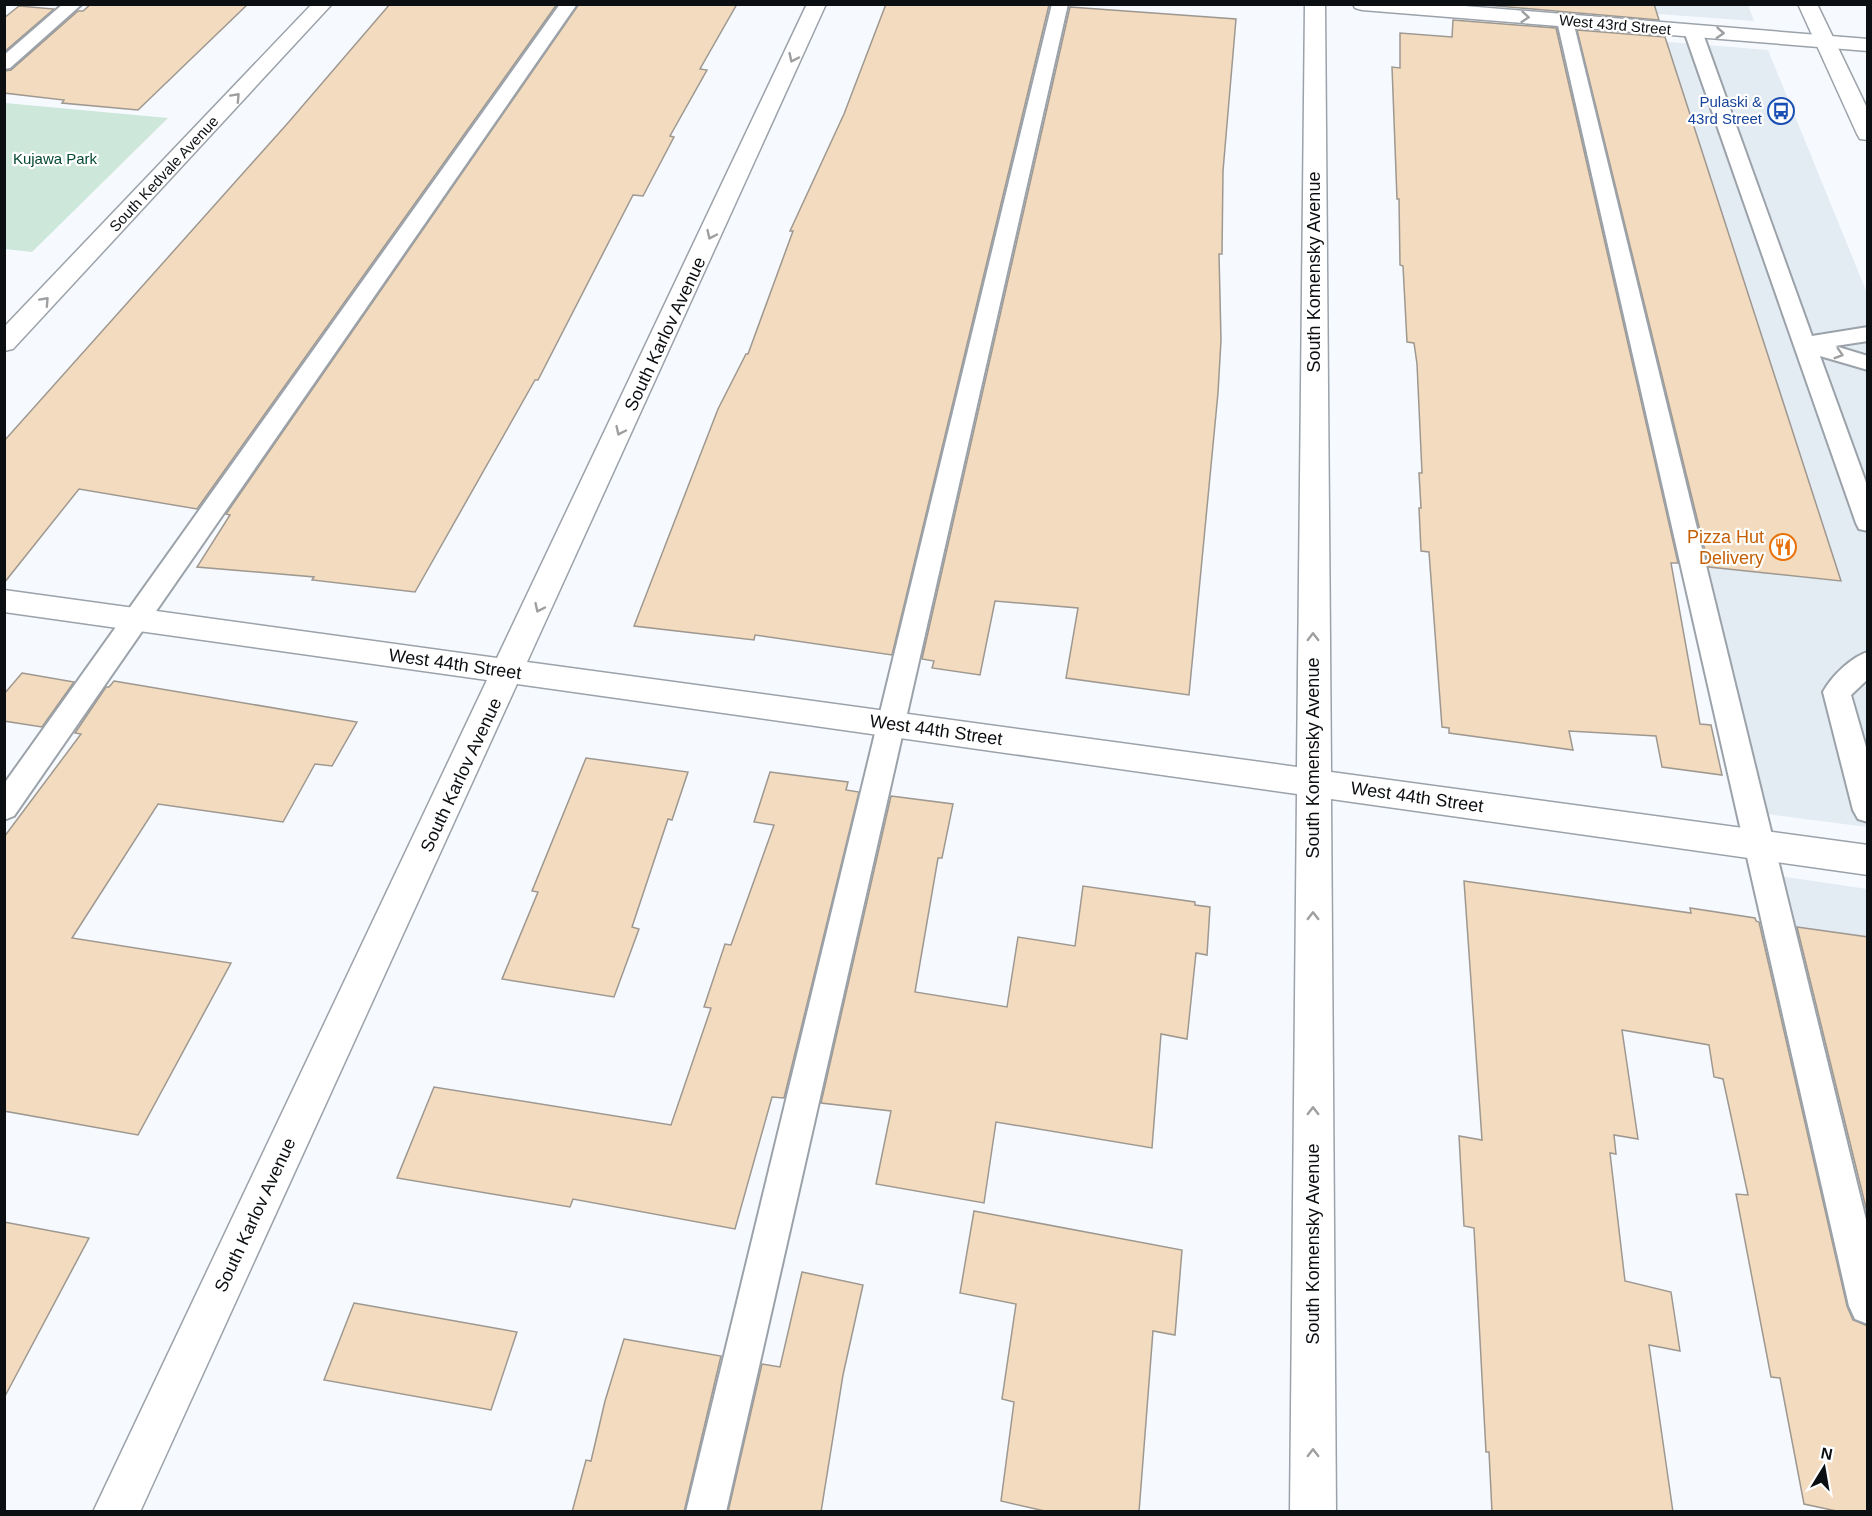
<svg xmlns="http://www.w3.org/2000/svg" width="1872" height="1516" viewBox="0 0 1872 1516" font-family="Arial,sans-serif">
<style>
.built{fill:#e3ebf3}
.green{fill:#cde7da}
.building{fill:#f2dbbf;stroke:#9e9890;stroke-width:1.5}
.lines{fill:none;stroke-linecap:round;stroke-linejoin:round}
.lane-casing{stroke:#9ba2a9;stroke-width:4}
.street-casing{stroke:#9ba2a9;stroke-width:3}
.secondary-casing{stroke:#9ba2a9;stroke-width:3}
.lane{fill:#fff;fill-rule:evenodd}
.street{fill:#fff;fill-rule:evenodd}
.secondary{fill:#fff;fill-rule:evenodd}
.oneway{stroke:#9e9fa0}
.labels{text-anchor:middle;stroke-width:4.5;stroke-linejoin:round;paint-order:stroke}
.far-street-label{font-size:15px;fill:#0c0f11;stroke:#fff}
.far-transit-label{font-size:15px;fill:#164399;stroke:#fff;text-anchor:end}
.far-park-label{font-size:15px;fill:#054a32;stroke:#fff}
.street-label{font-size:18px;fill:#0c0f11;stroke:#fff}
.food-label{font-size:18px;fill:#c56008;stroke:#fff;text-anchor:end}
</style>
<rect width="100%" height="100%" fill="#f6faff"/>
<g class="built">
<polygon points="1534,5 1748,5 1754,21"/>
<polygon points="1569,34 1768,50 1867,293 1867,827 1751,812"/>
<polygon points="1766,874 1867,889 1867,1306"/>
</g>
<polygon class="green" points="5,103 168,118 32,252 5,249"/>
<g class="building">
<polygon points="91,4 248,4 138,110 62,103 64,100 4,93 4,71 11,70 78,11 83,11"/>
<polygon points="390,4 557,4 197,509 79,489 4,583 4,441 287,124"/>
<polygon points="579,4 737,4 700,69 707,70 670,136 674,137 643,196 633,195 538,380 535,380 415,592 312,580 314,577 197,567 230,515 226,514"/>
<polygon points="886,4 1049,5 892,655 755,635 754,640 634,626 718,409 746,354 748,354 793,231 790,231 844,114"/>
<polygon points="1474,4 1654,4 1659,20"/>
<polygon points="19,6 54,9 4,52 4,18"/>
<polygon points="1070,7 1236,19 1223,171 1222,254 1219,254 1221,340 1218,393 1189,695 1066,678 1078,608 995,601 980,675 932,668 934,661 922,659"/>
<polygon points="1453,20 1556,28 1678,563 1671,563 1700,724 1711,725 1722,775 1662,767 1656,736 1569,731 1573,750 1449,733 1449,728 1442,727 1429,552 1421,551 1419,508 1421,508 1419,473 1422,473 1417,364 1414,343 1407,342 1403,266 1400,265 1399,199 1397,199 1392,67 1400,68 1400,33 1452,37"/>
<polygon points="1577,30 1665,37 1841,581 1709,567"/>
<polygon points="22,673 74,682 42,727 4,721 4,694"/>
<polygon points="114,681 357,722 332,766 315,764 283,822 158,804 72,938 231,963 138,1135 4,1111 4,837 81,734 75,733 106,687 109,687"/>
<polygon points="586,758 688,772 672,820 668,819 632,927 639,929 614,997 502,979 538,892 532,891"/>
<polygon points="770,772 848,782 846,790 859,792 784,1098 772,1097 735,1229 573,1199 570,1207 397,1178 434,1087 671,1125 711,1008 704,1007 725,944 731,945 774,825 754,822"/>
<polygon points="891,796 953,804 942,858 938,858 915,992 1007,1007 1018,937 1075,946 1083,886 1195,902 1195,905 1210,907 1207,955 1196,953 1187,1039 1161,1034 1152,1148 996,1122 984,1203 876,1184 891,1111 821,1103"/>
<polygon points="1464,881 1691,913 1690,908 1755,918 1756,921 1759,922 1847,1306 1853,1320 1868,1326 1868,1512 1841,1512 1804,1504 1780,1378 1771,1377 1736,1194 1748,1195 1723,1079 1714,1077 1709,1045 1622,1030 1638,1139 1614,1135 1616,1154 1610,1153 1625,1281 1671,1292 1680,1351 1649,1345 1673,1512 1492,1512 1489,1452 1486,1452 1474,1228 1464,1226 1459,1136 1482,1140"/>
<polygon points="1797,927 1868,937 1868,1216"/>
<polygon points="974,1211 1182,1250 1175,1335 1153,1331 1139,1512 1049,1512 1001,1501 1014,1402 1002,1399 1016,1304 960,1293"/>
<polygon points="4,1222 89,1238 4,1398"/>
<polygon points="802,1272 863,1285 843,1375 821,1512 728,1512 762,1364 780,1367"/>
<polygon points="354,1303 517,1332 491,1410 324,1380"/>
<polygon points="624,1339 721,1356 684,1512 572,1512 586,1460 591,1461 605,1401"/>
</g>
<g class="lines">
<defs>
<g id="lane">
<polygon points="63,4 82,4 10,68 4,69 4,55"/>
<polygon points="560,4 577,4 14,816 4,820 4,784"/>
<polygon points="1052,4 1068,4 726,1512 686,1512"/>
<polygon points="1565,16 1571,17 1573,21 1868,1228 1868,1324 1855,1319 1849,1306 1557,21 1559,17"/>
<polygon points="1693,26 1699,27 1702,31 1812,336 1868,327 1868,341 1835,346 1868,356 1868,370 1820,356 1868,488 1868,531 1859,529 1856,523 1684,31 1687,27"/>
<path d="M 1868,652 L 1868,679 L 1851,695 L 1868,754 L 1868,822 L 1858,819 L 1853,810 L 1823,692 C 1831,677 1851,657 1868,652 Z"/>
</g>
<g id="street">
<polygon points="312,4 332,4 13,349 4,351 4,327"/>
<polygon points="807,4 826,4 527,662 1297,767 1305,4 1325,4 1331,772 1868,845 1868,875 1331,799 1336,1512 1290,1512 1297,794 517,684 140,1512 93,1512 487,680 4,612 4,590 497,658"/>
<polygon points="1353,4 1440,4 1868,39 1868,51 1362,10 1355,8"/>
</g>
<polygon id="secondary" points="1798,4 1817,4 1868,110 1868,140 1860,139 1857,134"/>
</defs>
<use href="#lane" class="lane-casing"/>
<use href="#street" class="street-casing"/>
<use href="#secondary" class="secondary-casing"/>
<use href="#lane" class="lane"/>
<use href="#street" class="street"/>
<use href="#secondary" class="secondary"/>
</g>
<defs><path id="oneway-chevron" d="M-2-3.5L2.5 0L-2 3.5" fill="none" stroke-width="1.6" stroke-linecap="round" stroke-linejoin="round" transform="scale(1.5)"/></defs>
<g class="oneway">
<use href="#oneway-chevron" transform="translate(1525 17) rotate(5)"/>
<use href="#oneway-chevron" transform="translate(1720 33) rotate(4)"/>
<use href="#oneway-chevron" transform="translate(793 58) rotate(115)"/>
<use href="#oneway-chevron" transform="translate(236 97) rotate(-47)"/>
<use href="#oneway-chevron" transform="translate(711 235) rotate(115)"/>
<use href="#oneway-chevron" transform="translate(45 301) rotate(-47)"/>
<use href="#oneway-chevron" transform="translate(1839 354) rotate(17)"/>
<use href="#oneway-chevron" transform="translate(620 431) rotate(115)"/>
<use href="#oneway-chevron" transform="translate(539 608) rotate(115)"/>
<use href="#oneway-chevron" transform="translate(1313 637) rotate(-90)"/>
<use href="#oneway-chevron" transform="translate(1313 916) rotate(-90)"/>
<use href="#oneway-chevron" transform="translate(1313 1111) rotate(-90)"/>
<use href="#oneway-chevron" transform="translate(1313 1453) rotate(-90)"/>
</g>
<defs>
<symbol id="bus-ring" viewBox="-11 -11 22 22"><circle r="9.5" fill="#fff" stroke="#1a4fb4" stroke-width="1.5"/><path d="M-5-6H5V4H4V6H2V4H-2V6H-4V4H-5ZM-3.5-4V0h7V-4ZM-3.5 1.2v1.5H-2V1.2ZM2 1.2v1.5H3.5V1.2Z" fill="#1a4fb4"/></symbol>
<symbol id="restaurant-ring" viewBox="-11 -11 22 22"><circle r="9.5" fill="#fff" stroke="#e8710a" stroke-width="1.5"/><path d="M-5-6h1v4h1v-4h1v4h1v-4h1v5L-1.5 .5V6h-2V.5L-5-1ZM5-6V6H3V1.5H1.5Q1.5-4 5-6Z" fill="#e8710a"/></symbol>
</defs>
<g fill-rule="evenodd">
<use href="#bus-ring" x="1766" y="96" width="30" height="30"/>
<use href="#restaurant-ring" x="1768" y="532" width="30" height="30"/>
</g>
<g class="labels">
<g class="far-street-label">
<text transform="translate(1615 25) rotate(5)" y="5">West 43rd Street</text>
<text transform="translate(164 174) rotate(-47)" y="5">South Kedvale Avenue</text>
</g>
<g class="far-transit-label">
<text x="1762" y="107">Pulaski &amp;<tspan x="1762" dy="17">43rd Street</tspan></text>
</g>
<g class="far-park-label">
<text x="55" y="164">Kujawa Park</text>
</g>
<g class="street-label">
<text transform="translate(1314 272) rotate(-90)" y="6">South Komensky Avenue</text>
<text transform="translate(665 334) rotate(-65)" y="6">South Karlov Avenue</text>
<text transform="translate(455 664) rotate(8)" y="6">West 44th Street</text>
<text transform="translate(936 730) rotate(8)" y="6">West 44th Street</text>
<text transform="translate(1313 758) rotate(-90)" y="6">South Komensky Avenue</text>
<text transform="translate(461 775) rotate(-65)" y="6">South Karlov Avenue</text>
<text transform="translate(1417 797) rotate(8)" y="6">West 44th Street</text>
<text transform="translate(255 1215) rotate(-65)" y="6">South Karlov Avenue</text>
<text transform="translate(1313 1244) rotate(-90)" y="6">South Komensky Avenue</text>
</g>
<g class="food-label">
<text x="1764" y="543">Pizza Hut<tspan x="1764" dy="21">Delivery</tspan></text>
</g>
</g>
<rect width="1872" height="1516" fill="none" stroke="#0c0f11" stroke-width="12"/>
<g transform="translate(1824 1468) rotate(11)" stroke="#ffffff" stroke-width="4.5" paint-order="stroke">
<path d="M0-4.5L10 22L0 15L-10 22Z" fill="#0c0f11"/>
<text y="-9" font-size="16" font-weight="bold" text-anchor="middle" fill="#0c0f11">N</text>
</g>
</svg>
